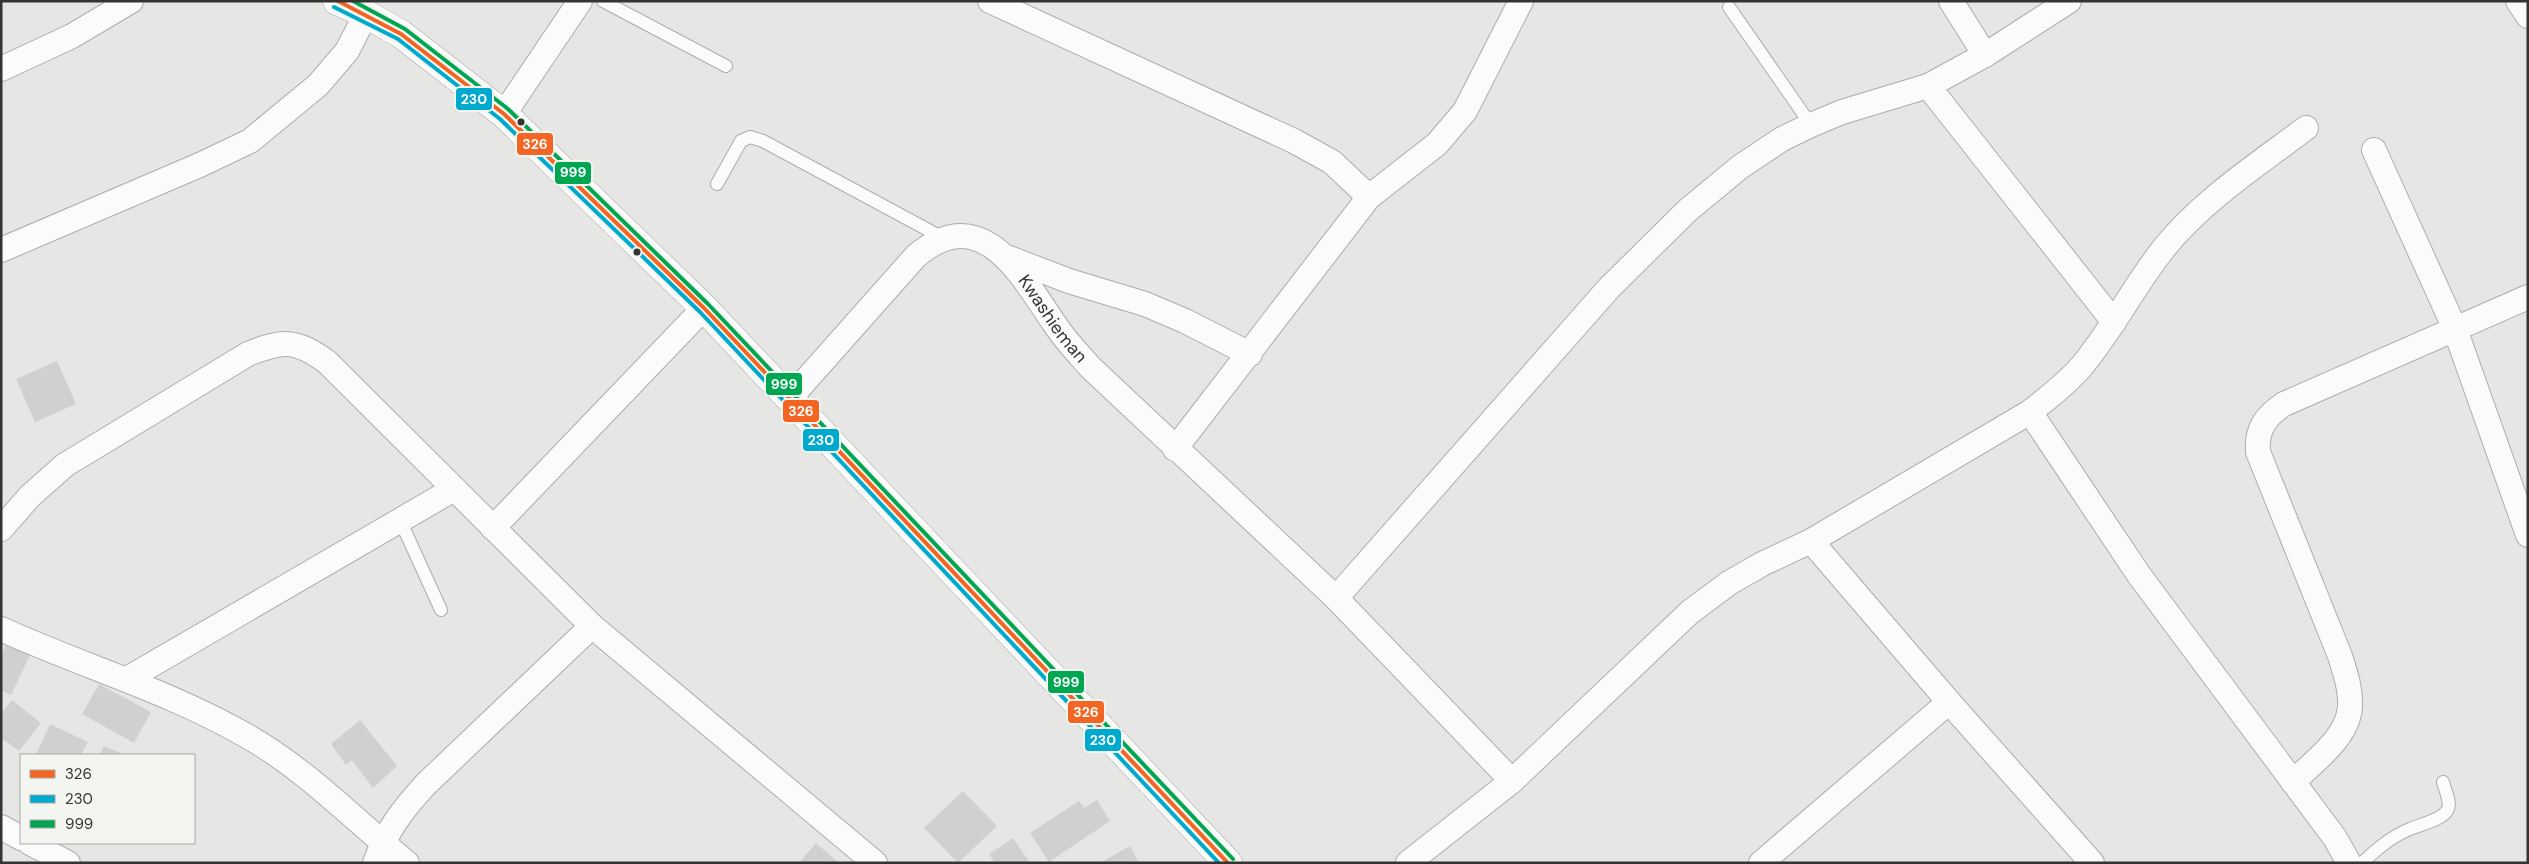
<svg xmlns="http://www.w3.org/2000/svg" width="2529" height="864" viewBox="0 0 2529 864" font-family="'DM Sans',sans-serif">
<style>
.building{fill:#d0d0ce}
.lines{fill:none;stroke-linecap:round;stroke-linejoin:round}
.service-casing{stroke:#acadab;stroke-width:14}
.minor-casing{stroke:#acadab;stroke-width:26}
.secondary-casing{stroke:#acadab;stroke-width:29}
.service{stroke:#fbfbfb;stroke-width:12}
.minor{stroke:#fbfbfb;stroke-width:24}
.secondary{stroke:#fbfbfb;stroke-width:28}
.bus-1-casing{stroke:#f3f5f0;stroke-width:8}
.bus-2-casing{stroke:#f3f5f0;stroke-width:8}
.bus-3-casing{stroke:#f3f5f0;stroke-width:8}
.bus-1{stroke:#f26522;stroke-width:4}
.bus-2{stroke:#00a9ce;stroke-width:4}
.bus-3{stroke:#00a651;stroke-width:4}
.bus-dot{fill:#343533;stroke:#f3f5f0;stroke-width:2}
.labels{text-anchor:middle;stroke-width:5;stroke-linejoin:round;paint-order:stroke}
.street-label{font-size:18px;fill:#343533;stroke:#f3f5f0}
.line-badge{stroke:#f3f5f0;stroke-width:2}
.badge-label{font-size:14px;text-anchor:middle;font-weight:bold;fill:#fff}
</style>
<rect width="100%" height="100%" fill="#e6e7e4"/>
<g class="building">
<polygon points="57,361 76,404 35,422 16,379"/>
<polygon points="7,642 31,653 11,695 1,690 1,656"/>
<polygon points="99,684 151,712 134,743 82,714"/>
<polygon points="12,700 41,723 19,751 1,738 1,714"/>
<polygon points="360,720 397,766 373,788 352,760 346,765 331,744"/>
<polygon points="50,724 88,742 81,755 36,755"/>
<polygon points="104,746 126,755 100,755"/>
<polygon points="963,791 997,826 958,863 924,828"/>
<polygon points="1097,800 1110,821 1049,862 1030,833 1079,801 1084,808"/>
<polygon points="1013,838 1030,863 995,863 989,854"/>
<polygon points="816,843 839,863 799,863"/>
<polygon points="1130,846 1139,863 1100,863"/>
</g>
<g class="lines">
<defs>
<g id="service">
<polyline points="603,1 726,66"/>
<polyline points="1729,7 1811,125"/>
<polyline points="717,184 741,141 750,137 763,141 945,239"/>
<polyline points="400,520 441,610"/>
<path d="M 2362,863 C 2377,849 2392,836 2410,829 C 2421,824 2443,820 2448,809 C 2451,802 2445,790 2443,782"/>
</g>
<g id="minor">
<polyline points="990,1 1294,141 1332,162 1369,197"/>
<polyline points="1951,1 1985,55"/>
<polyline points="2518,1 2528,16"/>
<polyline points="1,69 72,36 131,1"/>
<polyline points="1928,86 2114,322"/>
<polyline points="504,114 580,1"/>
<polyline points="2374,150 2455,329 2528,535"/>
<polyline points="1,250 202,164 250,141 318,85 347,51 366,14"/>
<polyline points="1009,258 1069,281 1145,304 1185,321 1250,354"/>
<path id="s1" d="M 790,398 L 916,256 C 982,200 1021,275 1054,323 C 1064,339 1078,353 1090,367 L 1336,598 L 1512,781"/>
<polyline points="2030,412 2139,575 2335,838 2349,863"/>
<polyline points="1175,449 1369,197 1437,144 1465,111 1521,1"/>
<polyline points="493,528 704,308"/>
<path d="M 1,529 L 30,496 L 65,465 L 248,354 C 283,340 295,339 327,362 L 592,626 L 875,863"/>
<polyline points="1811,541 1949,702 2092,863"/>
<polyline points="1336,598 1609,288 1688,210 1740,167 1782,139 1811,125 1842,112 1928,86 1985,55 2069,1"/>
<path d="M 1,629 C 82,666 169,691 247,736 C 307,770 354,820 407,863"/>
<polyline points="127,679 454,489"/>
<path d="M 2293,782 C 2313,762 2349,737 2350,706 C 2351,689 2345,672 2340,656 L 2258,452 C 2256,429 2266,416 2284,404 L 2528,297"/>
<polyline points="1,827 21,838"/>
<polyline points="30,843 68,863"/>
<path d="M 375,863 C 386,831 403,809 426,784 L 592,626"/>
<path d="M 1408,863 L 1512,781 L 1690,612 L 1729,583 L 1762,564 L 1811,541 L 2030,412 C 2048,398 2066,384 2081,367 C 2112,330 2134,286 2164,248 C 2203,200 2257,165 2306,128"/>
<polyline points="1761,863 1949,702"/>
</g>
<polyline id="secondary" points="337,1 366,14 401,34 504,114 704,308 1228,863"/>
</defs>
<use href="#service" class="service-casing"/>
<use href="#minor" class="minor-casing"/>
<use href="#secondary" class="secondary-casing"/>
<use href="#service" class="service"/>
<use href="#minor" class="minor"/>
<use href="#secondary" class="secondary"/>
<defs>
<polyline id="bus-1" points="338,1 401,34 504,114 704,308 1228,863"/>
<polyline id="bus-2" points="334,7 398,39 500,119 700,312 1219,863"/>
<polyline id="bus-3" points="353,1 405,29 508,109 708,304 1233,859"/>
</defs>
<use href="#bus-1" class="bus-1-casing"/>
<use href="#bus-2" class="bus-2-casing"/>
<use href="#bus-3" class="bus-3-casing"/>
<use href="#bus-1" class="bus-1"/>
<use href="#bus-2" class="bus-2"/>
<use href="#bus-3" class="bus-3"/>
</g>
<g class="bus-dot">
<circle cx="521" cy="122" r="4.5"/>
<circle cx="637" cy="252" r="4.5"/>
</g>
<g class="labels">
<g class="street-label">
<text dy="6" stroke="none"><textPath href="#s1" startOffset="368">Kwashieman</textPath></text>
</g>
</g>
<g class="line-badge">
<rect x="455" y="87" width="38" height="24" rx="5" fill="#00a9ce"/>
<rect x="516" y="132" width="38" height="24" rx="5" fill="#f26522"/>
<rect x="554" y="161" width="38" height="24" rx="5" fill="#00a651"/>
<rect x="765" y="372" width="38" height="24" rx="5" fill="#00a651"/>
<rect x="782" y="399" width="38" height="24" rx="5" fill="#f26522"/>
<rect x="802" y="428" width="38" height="24" rx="5" fill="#00a9ce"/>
<rect x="1047" y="670" width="38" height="24" rx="5" fill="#00a651"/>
<rect x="1067" y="700" width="38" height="24" rx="5" fill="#f26522"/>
<rect x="1084" y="728" width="38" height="24" rx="5" fill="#00a9ce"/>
</g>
<g class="badge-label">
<text x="474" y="104">230</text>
<text x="535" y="149">326</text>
<text x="573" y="177">999</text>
<text x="784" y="389">999</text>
<text x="801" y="416">326</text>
<text x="821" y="445">230</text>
<text x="1066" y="687">999</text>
<text x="1086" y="717">326</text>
<text x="1103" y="745">230</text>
</g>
<rect width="2529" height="864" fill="none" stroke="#343533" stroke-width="5"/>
<rect x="20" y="754" width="175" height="90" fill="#f3f5f0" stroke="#a7a8a4"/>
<rect x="30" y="770" width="25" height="8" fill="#f26522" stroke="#a7a8a4"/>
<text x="65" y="779" font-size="15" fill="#343533">326</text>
<rect x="30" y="795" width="25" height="8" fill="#00a9ce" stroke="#a7a8a4"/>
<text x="65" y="804" font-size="15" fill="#343533">230</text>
<rect x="30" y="820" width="25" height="8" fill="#00a651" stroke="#a7a8a4"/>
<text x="65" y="829" font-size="15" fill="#343533">999</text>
</svg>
